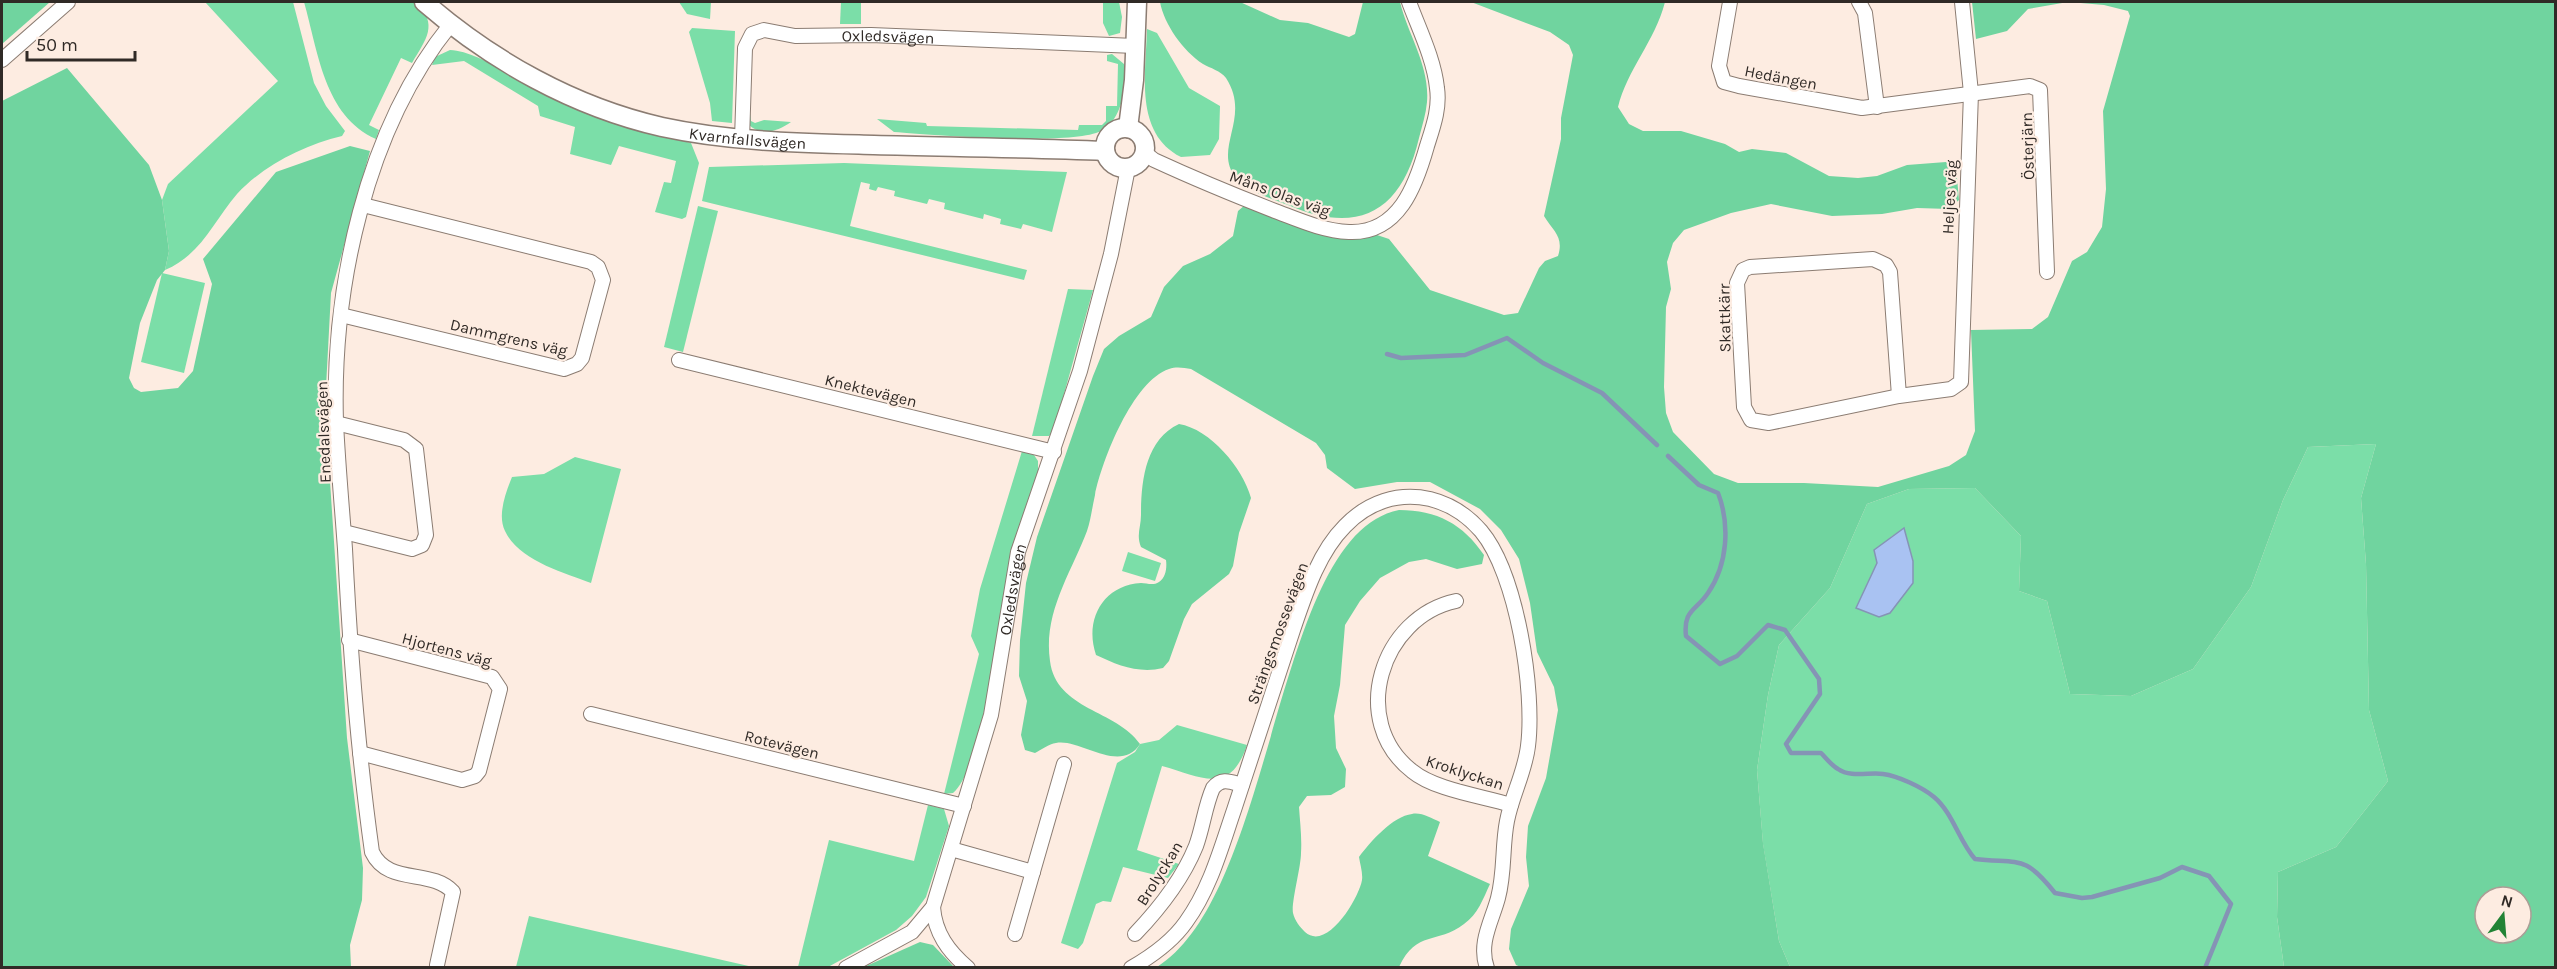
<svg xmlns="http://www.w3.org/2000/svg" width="2557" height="969" viewBox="0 0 2557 969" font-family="Karla,sans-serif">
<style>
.green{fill:#7bdea8;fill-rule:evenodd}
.forest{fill:#70d49f;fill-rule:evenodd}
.water{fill:#a9c2f2;stroke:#8594b5;stroke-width:1.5}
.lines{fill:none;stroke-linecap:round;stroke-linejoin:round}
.stream{stroke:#8594b5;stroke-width:4.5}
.minor-casing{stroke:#8b7c72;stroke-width:16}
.tertiary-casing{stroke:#8b7c72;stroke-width:21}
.minor{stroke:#fff;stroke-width:14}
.tertiary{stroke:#fff;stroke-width:18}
.labels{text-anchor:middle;stroke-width:4.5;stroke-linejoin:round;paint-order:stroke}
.street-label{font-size:16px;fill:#302a26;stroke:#fdece1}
</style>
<rect width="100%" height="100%" fill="#fdece1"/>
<g class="green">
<path d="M 205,2 L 293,2 L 314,83 L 326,106 L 345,131 L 342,136 C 304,145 264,165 237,194 C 213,222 201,255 165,270 L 169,251 L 162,200 L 168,184 L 278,81 Z"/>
<path d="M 304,2 L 416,2 C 439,25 426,39 412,63 L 401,58 L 369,125 L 379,130 L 376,139 C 324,116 318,51 304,2 Z"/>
<polygon points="679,2 711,2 710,19 687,14"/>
<polygon points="841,2 861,2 861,24 840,24"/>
<polygon points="1103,2 1119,2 1122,17 1120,33 1109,36 1103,23"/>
<polygon points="692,28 735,31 732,123 712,121 710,103 689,32"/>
<path d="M 1147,29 L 1157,33 L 1189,88 L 1220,106 L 1219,139 L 1210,155 L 1181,157 C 1134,133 1146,73 1147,29 Z"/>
<path d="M 450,50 C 480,51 525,86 554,99 C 598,120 644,132 691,143 L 699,163 L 686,217 L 682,219 L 655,212 L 664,182 L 671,183 L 676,161 L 619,146 L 611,165 L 570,154 L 575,127 L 540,116 L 538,106 L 464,61 L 432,65 L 435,57 Z"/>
<path d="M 1112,54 L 1124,64 C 1128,85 1122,120 1101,131 C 1072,146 934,135 894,132 L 877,119 L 926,123 L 927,126 L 1078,130 L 1079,125 L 1102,125 L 1106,121 L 1106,106 L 1117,106 L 1118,64 L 1107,61 L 1107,55 Z"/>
<path d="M 750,113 L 751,121 L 755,123 L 764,120 L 791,122 C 777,132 758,138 746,121 Z"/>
<polygon points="844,163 1067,172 1052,232 1023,224 1021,229 1000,224 1001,219 984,214 983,219 944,209 945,203 929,199 927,204 894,196 895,191 878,187 876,191 869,189 870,184 861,182 850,226 1027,270 1024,280 702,201 709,167"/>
<polygon points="698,206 718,211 683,352 664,347"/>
<polygon points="162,273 205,283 184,373 141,362"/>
<polygon points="1068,289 1093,290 1054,430 1049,436 1032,436"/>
<path d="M 2376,444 L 2361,498 L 2366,564 L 2369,710 L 2388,781 L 2336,847 L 2278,872 L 2277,917 L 2284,967 L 1790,967 L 1779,941 L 1763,844 L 1757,770 L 1768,695 L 1779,645 L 1830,588 L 1867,504 L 1909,489 L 1975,488 L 2021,536 L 2019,591 L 2047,601 L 2070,694 L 2131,696 L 2193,669 L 2251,587 L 2283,500 L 2308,447 ZM 1904,528 L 1913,561 L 1899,599 L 1890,613 L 1856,608 L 1891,537 Z"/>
<path d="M 1022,451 L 1034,455 L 1038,461 L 1038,471 C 1025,508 1012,546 1005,586 C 997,628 983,768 953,793 L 944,794 L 979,654 L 971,636 L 980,589 Z"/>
<path d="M 575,457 L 621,469 L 591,583 C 564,573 518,560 505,531 C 497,515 506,492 512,477 L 544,474 Z"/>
<polygon points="1128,552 1161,563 1155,581 1122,571"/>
<path d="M 1177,725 L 1247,745 C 1230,796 1202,777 1162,766 L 1137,850 L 1179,864 L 1168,878 L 1123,867 L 1111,902 L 1103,901 L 1096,904 L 1083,943 L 1078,949 L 1061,943 L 1117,763 L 1135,752 L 1140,744 L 1159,740 Z"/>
<polygon points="928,805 944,809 949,826 926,897 912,916 896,930 828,967 798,967 829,840 914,861"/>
<polygon points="529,916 753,967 516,967"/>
</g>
<g class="forest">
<polygon points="2,2 50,2 2,44"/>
<path d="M 1160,2 L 1240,2 L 1280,20 L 1308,23 L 1349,37 L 1355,34 L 1363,2 L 1400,2 C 1408,35 1430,66 1427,102 C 1426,114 1422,126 1419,138 C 1402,211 1359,236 1288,205 C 1271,198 1248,192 1236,178 C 1212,148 1252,118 1226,78 C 1221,71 1210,68 1203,64 C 1183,51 1164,24 1160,2 Z"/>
<path d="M 1471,2 L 1665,2 C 1655,41 1627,70 1618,107 L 1629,124 L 1643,131 L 1681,131 L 1725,144 L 1739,152 L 1752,149 L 1786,153 L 1829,176 L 1858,178 L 1877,176 L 1907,165 L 1946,162 L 1956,167 L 1959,200 L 1949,209 L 1917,208 L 1882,214 L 1832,216 L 1771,204 L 1731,213 L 1684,230 L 1673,243 L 1667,262 L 1671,289 L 1666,307 L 1664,387 L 1666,413 L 1673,432 L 1714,474 L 1738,483 L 1804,483 L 1878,487 L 1949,466 L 1966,455 L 1975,431 L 1971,330 L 2032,329 L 2048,317 L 2072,261 L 2087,252 L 2102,227 L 2106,189 L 2103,111 L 2130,16 L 2128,11 L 2104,5 L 2069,2 L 2555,2 L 2555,967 L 2284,967 L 2277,917 L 2278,872 L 2336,847 L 2388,781 L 2369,710 L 2366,564 L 2361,498 L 2376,444 L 2308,447 L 2283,500 L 2251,587 L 2193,669 L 2131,696 L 2070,694 L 2047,601 L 2019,591 L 2021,536 L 1975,488 L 1909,489 L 1867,504 L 1830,588 L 1779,645 L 1768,695 L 1757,770 L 1763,843 L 1779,941 L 1790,967 L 1523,968 L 1516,965 L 1509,949 L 1511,929 L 1529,886 L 1526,857 L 1528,826 L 1546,778 L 1558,710 L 1554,687 L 1537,652 L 1530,603 L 1519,559 L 1501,530 L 1480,509 L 1430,482 L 1397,482 L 1355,489 L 1327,468 L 1325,455 L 1316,443 L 1191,369 C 1184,368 1177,366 1169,369 C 1133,381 1102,460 1095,495 C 1092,508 1091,519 1087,531 C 1071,573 1043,613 1050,661 C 1056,710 1117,710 1140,744 C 1120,775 1080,738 1056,743 C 1049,744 1041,750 1035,753 L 1025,750 L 1021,735 L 1027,701 L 1019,676 L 1020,640 L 1026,583 L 1037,537 L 1093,376 L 1104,349 L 1119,336 L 1151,317 L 1164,287 L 1183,266 L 1210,254 L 1233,236 L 1238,211 L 1245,205 L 1332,237 L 1377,235 L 1389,239 L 1430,290 L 1504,315 L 1518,313 L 1539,268 L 1545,261 L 1558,256 C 1564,237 1554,232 1544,216 L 1561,139 L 1561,118 L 1573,55 L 1569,45 L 1550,32 ZM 2485,897 L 2521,897 L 2521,933 L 2485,933 Z"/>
<polygon points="1972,2 2068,2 2028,9 2007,31 1976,39"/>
<polygon points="67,68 149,165 162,200 169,251 165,270 157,280 140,323 129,378 134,388 141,392 178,388 193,371 212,284 203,259 276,172 350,146 370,151 331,293 325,406 347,738 363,868 362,900 350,945 351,967 2,967 2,101"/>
<path d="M 1179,424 C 1210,429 1243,468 1251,498 L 1239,533 L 1233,566 L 1229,574 L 1192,604 L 1184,619 L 1169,661 L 1163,668 C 1139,674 1117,665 1096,655 C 1084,620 1103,585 1141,583 C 1147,583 1153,586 1159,582 C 1166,578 1167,567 1166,560 L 1141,547 C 1136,535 1141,527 1141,515 C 1141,482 1145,440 1179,424 Z"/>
<path d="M 1399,510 C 1437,510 1463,524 1484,555 L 1482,564 L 1457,569 L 1426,559 L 1409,562 L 1380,578 L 1360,601 L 1345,625 L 1340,685 L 1334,716 L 1336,748 L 1346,769 L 1345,787 L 1331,795 L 1307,796 L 1299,807 C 1300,822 1302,838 1301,853 C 1301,867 1291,903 1293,913 C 1295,921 1300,927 1305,932 C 1327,952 1359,898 1362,880 C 1363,873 1360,864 1359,857 C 1370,842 1393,816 1412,814 C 1421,812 1431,818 1440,822 L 1428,856 L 1490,884 C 1483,899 1478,914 1464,924 C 1437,945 1417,929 1399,967 L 1157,967 C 1277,891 1273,535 1399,510 Z"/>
<polygon points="920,942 933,945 954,967 864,967"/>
</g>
<polygon class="water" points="1904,528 1913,561 1913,583 1890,613 1879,617 1856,608 1877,563 1874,550"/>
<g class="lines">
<g class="stream">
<polyline points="1387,354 1401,358 1465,355 1507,338 1543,363 1602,393 1657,445"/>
<path d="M 1668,456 L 1699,485 L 1718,493 C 1730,524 1728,564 1708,593 C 1696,611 1683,610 1686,636 L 1720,664 L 1737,656 L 1768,625 L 1785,630 L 1819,679 L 1820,694 L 1786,744 L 1791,753 L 1821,753 C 1826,758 1831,765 1838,769 C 1851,778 1869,772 1883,774 C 1898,776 1922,787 1934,797 C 1953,813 1959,841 1975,859 C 2020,864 2024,854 2055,893 L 2082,898 L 2092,897 L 2160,878 L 2182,867 L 2209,876 L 2231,904 L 2205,968"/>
</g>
<defs>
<g id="minor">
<polyline points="1730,2 1719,66 1724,82 1739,86 1862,108 2030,86 2040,90 2047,272"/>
<polyline points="1859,2 1865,13 1877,107"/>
<polyline points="2,60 68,2"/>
<path id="s1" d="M 742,139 L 745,48 L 752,34 L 764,30 L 795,36 L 871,35 L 1135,46"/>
<path d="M 1145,153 L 1154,160 C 1193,178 1234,195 1275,211 C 1299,220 1323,231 1349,232 C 1399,234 1416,185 1427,146 C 1433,127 1440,108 1437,88 C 1434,59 1419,29 1409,2"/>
<polyline points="341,315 564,369 577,364 582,358 603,280 598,267 591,262 363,205"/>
<polyline points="679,360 1054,452"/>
<polyline points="1899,396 1890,272 1886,265 1873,259 1750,267 1743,270 1737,283 1744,407 1751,420 1769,423 1899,396 1951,389 1961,382 1971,93 1962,2"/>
<polyline points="336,423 404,440 416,449 426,535 422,545 412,549 344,532"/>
<path d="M 1456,601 C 1381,617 1348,721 1412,771 C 1435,790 1482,796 1511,805"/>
<polyline points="349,640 492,677 500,689 479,771 475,776 462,780 360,753"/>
<polyline points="591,714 964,806"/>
<polyline points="951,849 1033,872"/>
<path d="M 933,907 C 935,933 948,951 968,968"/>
<polyline points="1015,934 1064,764"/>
<path d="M 1135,934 C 1159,909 1183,878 1196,846 C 1203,827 1205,806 1213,788 C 1222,777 1231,782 1242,785"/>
<path d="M 437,965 L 453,892 C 431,868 388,886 372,852 C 358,752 350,651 345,549 C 342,507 338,465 336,422 C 332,289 365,130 451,24"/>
<path id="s2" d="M 846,968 L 912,932 L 933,907 L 991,715 L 1018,552 L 1080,371 L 1111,254 L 1128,168"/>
<path d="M 1131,968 C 1152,956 1172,942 1186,922 C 1210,889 1221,848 1234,810 C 1254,750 1273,690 1293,630 C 1305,595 1318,553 1345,526 C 1368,502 1398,492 1430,499 C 1450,504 1468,516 1481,531 C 1517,574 1535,691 1528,746 C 1525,772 1512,795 1507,821 C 1502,846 1505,872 1498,898 C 1492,921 1478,943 1487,968"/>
</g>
<g id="tertiary">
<path id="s3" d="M 424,2 C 492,61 574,107 662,127 C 731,142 804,143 874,145 C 951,147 1028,148 1105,151"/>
<circle cx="1125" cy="148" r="20"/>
<polyline points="1128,128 1134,80 1137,2"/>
</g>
</defs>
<use href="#minor" class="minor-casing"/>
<use href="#tertiary" class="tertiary-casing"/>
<use href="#minor" class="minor"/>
<use href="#tertiary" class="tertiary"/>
</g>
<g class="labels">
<g class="street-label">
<text dy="6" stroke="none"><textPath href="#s1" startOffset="244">Oxledsvägen</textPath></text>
<text transform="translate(1781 77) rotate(11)" y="6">Hedängen</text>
<text dy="6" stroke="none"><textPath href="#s3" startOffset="358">Kvarnfallsvägen</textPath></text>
<text transform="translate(2027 146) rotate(-92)" y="6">Österjärn</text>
<text transform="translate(1280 193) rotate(20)" y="6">Måns Olas väg</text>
<text transform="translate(1949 197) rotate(-87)" y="6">Heljes väg</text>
<text transform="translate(1724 318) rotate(-91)" y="6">Skattkärr</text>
<text transform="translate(509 337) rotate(13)" y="6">Dammgrens väg</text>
<text transform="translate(871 390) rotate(14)" y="6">Knektevägen</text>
<text transform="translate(323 432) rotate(-92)" y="6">Enedalsvägen</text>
<text dy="6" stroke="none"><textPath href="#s2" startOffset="436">Oxledsvägen</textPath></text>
<text transform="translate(1277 633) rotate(-70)" y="6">Strängsmossevägen</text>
<text transform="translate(447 649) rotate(15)" y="6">Hjortens väg</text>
<text transform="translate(782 744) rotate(14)" y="6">Rotevägen</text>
<text transform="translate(1465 772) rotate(18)" y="6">Kroklyckan</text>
<text transform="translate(1159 873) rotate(-58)" y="6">Brolyckan</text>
</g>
</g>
<rect width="2557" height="969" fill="none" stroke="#302a26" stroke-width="6"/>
<g transform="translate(2503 915) rotate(16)"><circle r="28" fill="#fdece1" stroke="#ab9e96" stroke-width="1.5"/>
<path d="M0-4.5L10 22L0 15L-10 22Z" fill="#228335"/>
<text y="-9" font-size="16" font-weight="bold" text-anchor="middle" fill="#302a26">N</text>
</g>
<path d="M27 51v9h108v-9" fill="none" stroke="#302a26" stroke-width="3"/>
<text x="36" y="51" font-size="18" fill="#302a26" stroke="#fdece1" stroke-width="4.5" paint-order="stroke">50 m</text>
</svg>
